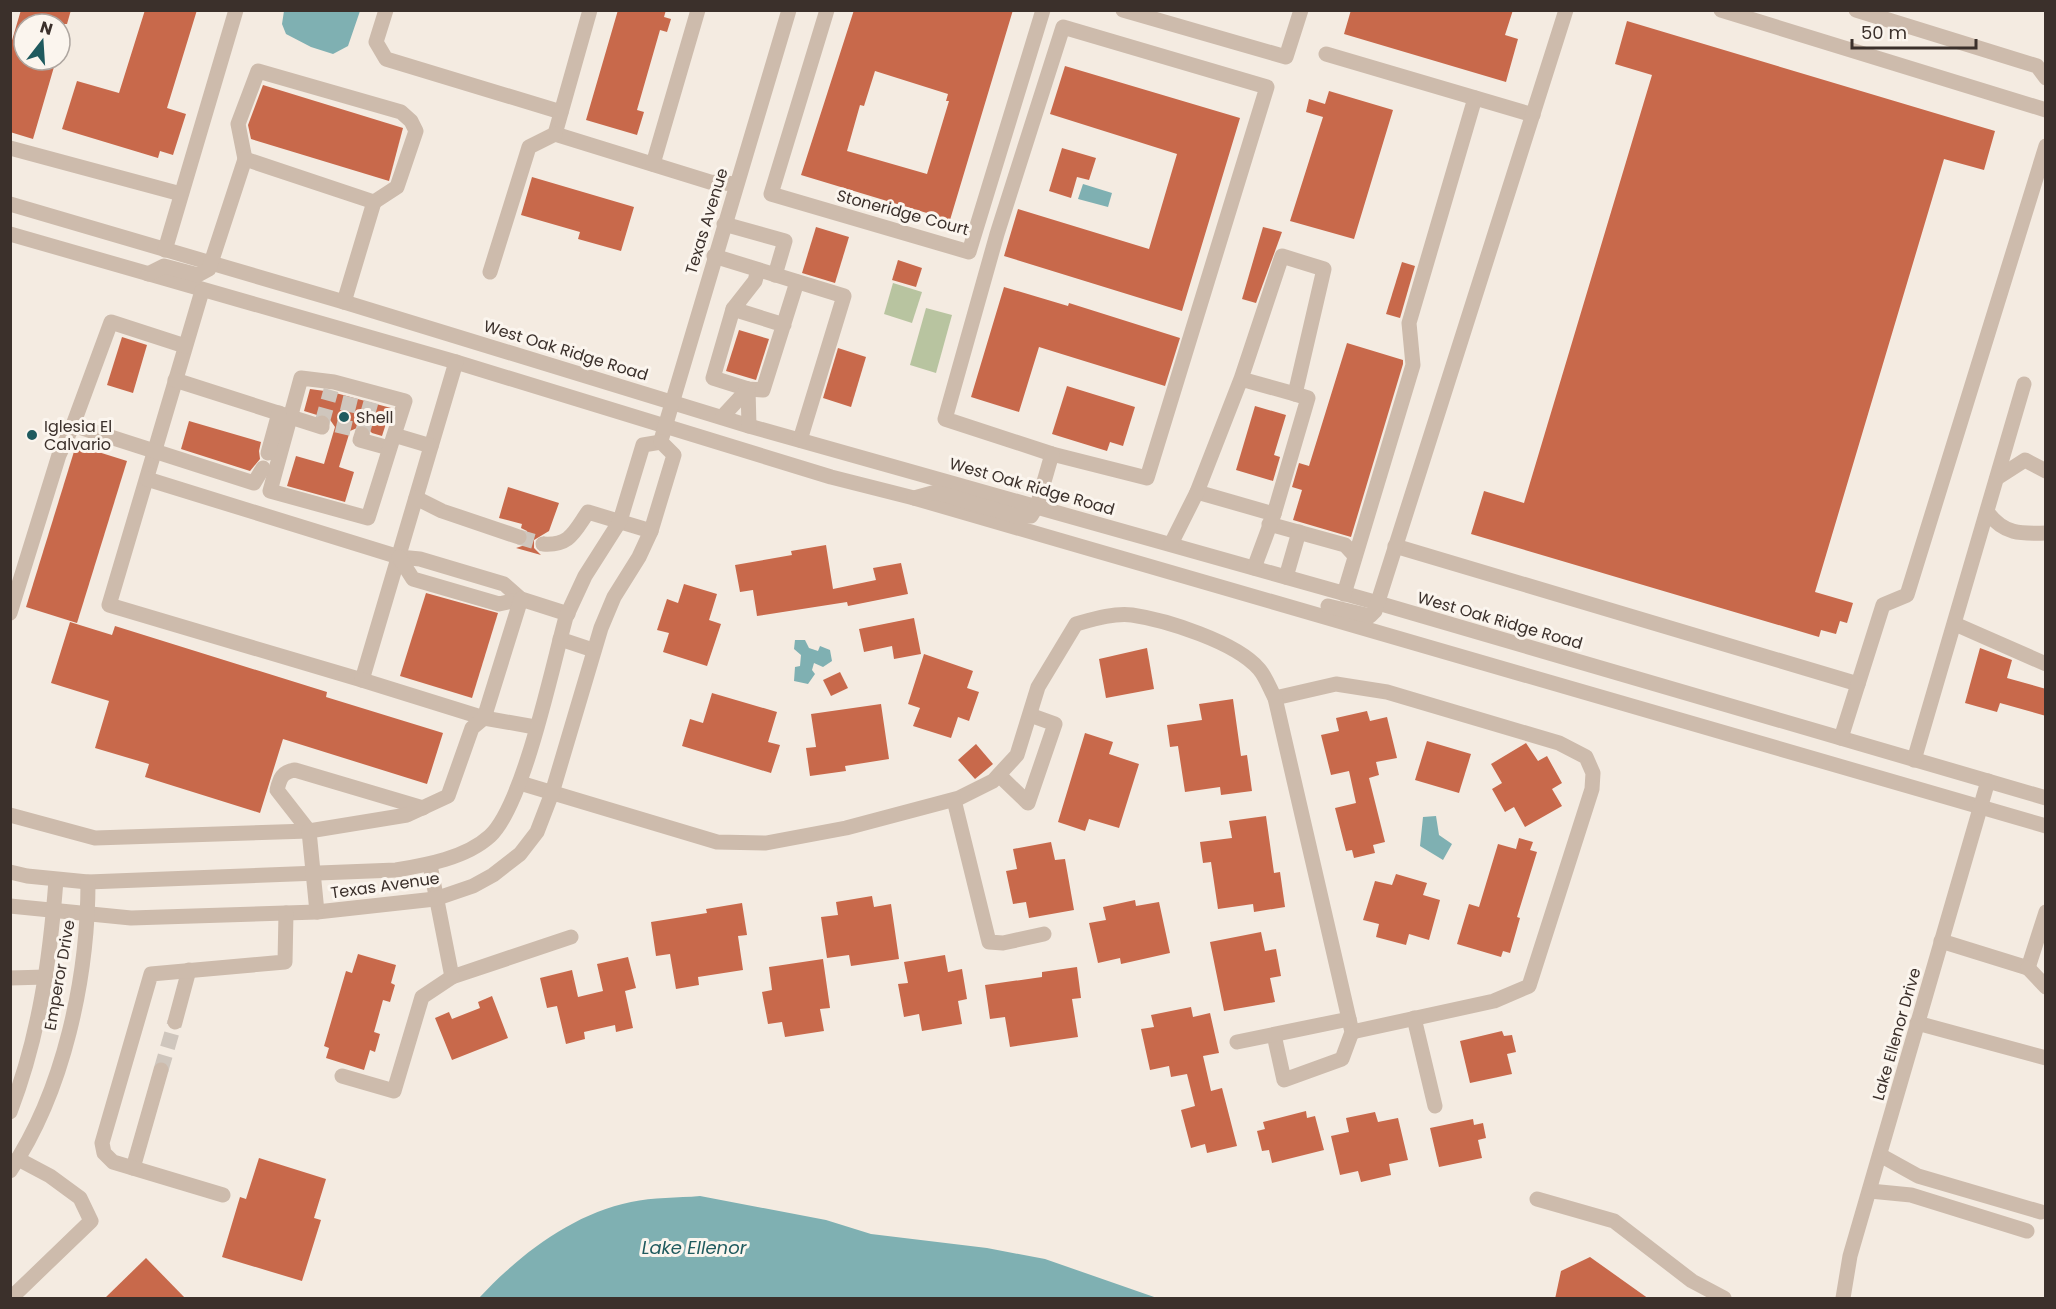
<svg xmlns="http://www.w3.org/2000/svg" width="2056" height="1309" viewBox="0 0 2056 1309" font-family="Poppins,sans-serif">
<style>
.green{fill:#b8c4a0}
.water{fill:#7fb0b2}
.building{fill:#c8694b;fill-rule:evenodd}
.lines{fill:none;stroke-linecap:round;stroke-linejoin:round}
.minor-tunnel{stroke:#cfc6bd;stroke-width:15;stroke-dasharray:15 8;stroke-linecap:butt}
.minor{stroke:#cdbbac;stroke-width:15}
.poi-dot{fill:#1f5a5e;stroke:#fbf5ee;stroke-width:2}
.labels{text-anchor:middle;stroke-width:6;stroke-linejoin:round;paint-order:stroke}
.street-label{font-size:16px;fill:#3b302b;stroke:#fbf5ee}
.poi-label{font-size:16px;fill:#3b302b;stroke:#fbf5ee;text-anchor:start}
.water-label{font-size:18px;font-style:italic;fill:#1f5a5e;stroke:#fbf5ee}
</style>
<rect width="100%" height="100%" fill="#f4ebe1"/>
<g class="green">
<polygon points="893,283 922,292 912,323 884,314"/>
<polygon points="926,308 952,315 936,373 910,365"/>
</g>
<g class="water">
<polygon points="284,11 284,10 360,11 348,46 333,54 311,47 286,34 282,24"/>
<polygon points="1083,184 1112,193 1108,207 1078,199"/>
<polygon points="795,640 805,640 809,648 818,651 820,646 830,650 832,661 823,667 814,663 812,670 815,674 808,684 794,681 795,667 800,666 801,655 794,649"/>
<polygon points="1436,816 1439,835 1452,844 1443,860 1420,846 1423,817"/>
<path d="M 700,1196 L 826,1220 L 871,1234 L 987,1248 L 1045,1259 L 1157,1298 L 479,1298 C 519,1255 572,1214 631,1202 C 653,1197 678,1198 700,1196 Z"/>
</g>
<g class="building">
<polygon points="21,10 71,10 67,24 24,24 24,60 56,60 33,139 10,132 10,47"/>
<polygon points="145,10 197,10 167,108 186,114 173,155 160,151 158,158 62,129 77,81 119,93"/>
<polygon points="618,10 666,10 664,17 671,19 667,32 660,30 637,110 644,112 637,135 586,120"/>
<path d="M 854,10 L 1013,10 L 950,220 L 801,175 ZM 875,71 L 948,94 L 946,101 L 949,101 L 927,174 L 847,151 L 860,105 L 864,106 Z"/>
<polygon points="1351,10 1513,10 1505,35 1518,39 1506,82 1344,34"/>
<polygon points="1627,21 1995,131 1984,170 1944,159 1815,592 1853,603 1847,623 1840,621 1836,634 1821,630 1819,637 1471,534 1484,491 1524,503 1652,75 1615,64"/>
<polygon points="1065,66 1240,118 1182,311 1004,256 1018,209 1149,249 1177,154 1050,114"/>
<polygon points="263,85 403,128 389,181 251,139 248,125"/>
<polygon points="1329,91 1393,110 1354,239 1290,221 1323,117 1306,112 1309,99 1325,104"/>
<polygon points="1062,148 1096,158 1089,180 1077,177 1071,198 1049,191"/>
<polygon points="532,177 634,207 621,251 578,239 580,232 521,215"/>
<polygon points="816,227 849,237 835,283 802,273"/>
<polygon points="1263,227 1282,232 1256,303 1242,299"/>
<polygon points="898,260 922,268 916,287 892,280"/>
<polygon points="1402,262 1415,266 1400,318 1386,314"/>
<polygon points="1004,287 1068,306 1069,303 1180,338 1165,386 1039,347 1019,412 971,397"/>
<polygon points="739,330 769,339 756,380 726,371"/>
<polygon points="122,337 147,345 133,393 107,385"/>
<polygon points="1347,343 1403,360 1403,364 1351,537 1293,520 1302,490 1292,487 1299,463 1309,466"/>
<polygon points="838,348 866,357 851,407 823,398"/>
<polygon points="1067,386 1135,407 1123,446 1110,442 1107,451 1052,434"/>
<polygon points="310,389 332,392 391,408 382,436 372,433 364,425 350,431 339,467 354,472 345,502 287,486 296,456 324,464 335,427 326,414 317,415 304,411"/>
<polygon points="1255,406 1286,415 1274,455 1280,457 1273,481 1236,470"/>
<polygon points="189,421 261,442 259,451 260,459 250,471 181,449"/>
<polygon points="76,445 127,461 77,623 26,607"/>
<polygon points="508,487 559,503 549,531 534,540 534,548 541,555 516,548 525,545 528,540 527,531 521,528 522,524 499,518"/>
<polygon points="826,545 833,589 876,580 873,568 901,563 908,594 848,606 847,602 757,616 753,590 740,592 735,565 792,555 791,551"/>
<polygon points="684,584 717,594 709,620 721,624 707,666 663,652 669,633 657,630 667,599 678,603"/>
<polygon points="426,593 498,613 472,698 400,676"/>
<polygon points="914,618 921,654 894,659 892,646 864,652 859,629"/>
<polygon points="70,622 112,635 115,626 327,692 326,697 443,733 427,784 283,739 260,813 145,777 149,764 95,748 109,701 51,683"/>
<polygon points="1147,648 1154,689 1106,698 1099,659"/>
<polygon points="1980,648 2012,660 2007,678 2046,689 2046,716 2000,703 1997,712 1965,703"/>
<polygon points="924,654 973,671 967,688 979,692 969,721 958,717 951,738 913,726 920,708 908,704"/>
<polygon points="840,672 848,688 831,696 823,680"/>
<polygon points="712,693 777,712 768,742 780,745 771,773 682,746 690,719 703,723"/>
<polygon points="1233,699 1241,756 1247,755 1252,791 1221,795 1220,787 1185,792 1178,746 1170,747 1167,725 1202,720 1199,704"/>
<polygon points="881,704 889,759 845,766 846,771 810,776 806,748 816,747 811,714"/>
<polygon points="1367,711 1370,721 1387,717 1397,758 1376,762 1379,775 1369,778 1385,842 1373,845 1375,853 1354,858 1352,850 1346,851 1335,808 1356,803 1349,771 1331,775 1321,735 1339,731 1336,718"/>
<polygon points="1085,733 1113,742 1109,754 1139,764 1119,828 1089,819 1085,831 1058,822"/>
<polygon points="1427,741 1471,754 1459,793 1415,780"/>
<polygon points="1526,743 1538,761 1547,756 1562,783 1552,789 1562,806 1525,827 1514,807 1505,812 1492,789 1502,783 1491,764"/>
<polygon points="976,744 993,764 975,779 958,760"/>
<polygon points="1266,816 1274,873 1280,872 1285,907 1254,912 1253,904 1218,909 1211,862 1203,863 1200,842 1232,838 1229,821"/>
<polygon points="1519,838 1533,842 1530,850 1537,852 1517,917 1520,918 1510,953 1503,951 1501,957 1457,944 1469,904 1479,907 1498,844 1516,849"/>
<polygon points="1051,842 1055,860 1065,859 1074,910 1029,918 1026,902 1013,904 1006,871 1017,869 1013,849"/>
<polygon points="1396,874 1427,883 1423,895 1440,900 1429,940 1409,934 1406,945 1376,937 1379,924 1363,920 1375,881 1392,885"/>
<polygon points="872,896 874,907 891,904 899,959 851,966 849,955 827,958 821,917 838,915 836,902"/>
<polygon points="1135,900 1136,906 1159,902 1170,953 1121,964 1120,958 1098,963 1089,923 1106,920 1103,907"/>
<polygon points="742,903 747,935 738,936 743,970 698,977 699,985 676,989 670,954 656,956 651,922 707,913 706,909"/>
<polygon points="1261,932 1265,951 1276,949 1281,976 1270,978 1275,1002 1224,1011 1210,942"/>
<polygon points="358,954 396,965 391,983 395,985 390,1002 383,1000 374,1032 380,1034 375,1052 370,1050 364,1070 326,1058 329,1048 324,1046 346,971 352,973"/>
<polygon points="945,955 948,972 962,969 967,999 958,1001 962,1024 922,1031 919,1014 904,1017 898,984 908,983 904,962"/>
<polygon points="628,957 636,988 625,991 633,1028 616,1032 615,1025 584,1032 585,1039 566,1044 557,1006 547,1008 540,978 572,970 578,997 603,991 597,964"/>
<polygon points="823,959 830,1008 820,1009 824,1031 785,1037 782,1022 768,1024 762,992 772,990 769,967"/>
<polygon points="1077,967 1081,998 1072,999 1078,1037 1010,1047 1005,1017 990,1019 985,985 1042,977 1042,972"/>
<polygon points="492,996 508,1038 452,1060 435,1018 449,1012 452,1019 480,1008 478,1002"/>
<polygon points="1191,1007 1193,1017 1210,1013 1219,1053 1203,1056 1211,1091 1222,1088 1237,1146 1207,1153 1205,1144 1191,1148 1181,1110 1195,1106 1187,1074 1171,1077 1169,1066 1150,1070 1141,1029 1154,1027 1151,1015"/>
<polygon points="1502,1031 1504,1036 1512,1035 1516,1052 1507,1054 1512,1074 1470,1083 1460,1041"/>
<polygon points="1306,1111 1307,1118 1315,1116 1324,1150 1272,1163 1269,1150 1262,1151 1257,1131 1265,1129 1263,1122"/>
<polygon points="1375,1112 1378,1122 1398,1118 1408,1160 1389,1164 1391,1175 1361,1182 1358,1171 1340,1175 1331,1136 1349,1132 1346,1118"/>
<polygon points="1473,1119 1474,1125 1483,1123 1486,1138 1478,1140 1482,1158 1439,1167 1430,1128"/>
<polygon points="259,1158 326,1179 314,1218 321,1220 302,1281 222,1257 240,1197 246,1199"/>
<polygon points="1590,1257 1649,1299 1555,1299 1561,1271"/>
<polygon points="146,1258 186,1299 104,1299"/>
</g>
<g class="lines">
<g class="minor-tunnel">
<polyline points="322,423 331,390"/>
<polyline points="342,434 351,396"/>
<polyline points="362,434 371,402"/>
<polyline points="519,537 543,544"/>
<polyline points="161,1070 175,1022"/>
</g>
<g class="minor">
<polyline points="386,10 376,42 386,59 561,112"/>
<polyline points="590,10 555,134 710,182 736,184"/>
<polyline points="827,10 771,194 969,252 1043,10"/>
<polyline points="1123,10 1286,57 1301,10"/>
<polyline points="1721,10 2046,110"/>
<polyline points="1856,10 2037,66 2046,78"/>
<polygon points="1063,27 1267,87 1147,478 1052,454 945,419 997,234"/>
<polyline points="1326,54 1533,115"/>
<polyline points="10,148 181,194"/>
<polyline points="245,159 238,124 258,71 401,112 411,121 416,131 397,187 374,202"/>
<polyline points="653,164 698,10"/>
<polyline points="10,204 344,302 749,426 1378,603 2046,798"/>
<polyline points="724,224 785,241 775,275"/>
<polyline points="10,234 456,362 831,477 914,498 2046,826"/>
<polyline points="165,250 236,10"/>
<polyline points="714,256 844,296 800,440"/>
<polyline points="490,272 529,147 555,134"/>
<polyline points="148,274 164,266 198,275 209,269 245,159 374,202 344,302"/>
<polyline points="202,291 109,605 362,680 456,362"/>
<polyline points="733,309 755,281 758,270"/>
<polyline points="784,325 733,309 713,378 748,389 763,390 797,282"/>
<polyline points="175,380 322,427 322,423"/>
<polyline points="748,389 749,426"/>
<polyline points="722,417 748,389"/>
<polyline points="73,425 111,322 185,346"/>
<polyline points="362,434 360,440 389,448"/>
<polyline points="394,435 368,518 270,491 301,378 334,382 405,401 394,435 431,446"/>
<polyline points="662,437 789,10"/>
<polyline points="268,453 279,413"/>
<polyline points="1997,478 2025,460 2046,471"/>
<polyline points="147,479 399,557 420,559 504,584 521,599 568,614"/>
<polyline points="1197,492 1274,514"/>
<polyline points="416,498 442,511 519,537"/>
<polyline points="914,498 936,492 1016,516 1031,516 1037,506 1052,454"/>
<path d="M 1988,513 C 2004,534 2020,534 2046,533"/>
<polyline points="1269,524 1345,545 1355,556"/>
<path d="M 543,544 C 570,546 574,532 588,512 L 651,531"/>
<polyline points="1171,544 1197,492 1241,379 1295,394 1324,269 1282,256 1241,379"/>
<polyline points="1395,546 1858,684"/>
<polyline points="399,557 413,579 499,604 521,599"/>
<polyline points="1254,568 1274,514 1308,398 1295,394"/>
<polyline points="1286,577 1299,532"/>
<polyline points="1344,594 1413,365 1409,323 1475,98"/>
<polyline points="1328,606 1370,616 1375,611 1566,10"/>
<polyline points="10,613 59,455 73,425 254,483 263,468"/>
<polyline points="1955,624 2046,664"/>
<polyline points="560,639 593,650"/>
<polyline points="362,680 484,718 535,727"/>
<polyline points="1275,698 1336,684 1387,692 1559,743 1586,757 1593,773 1592,789 1529,986 1494,1001 1352,1032"/>
<polyline points="1841,738 1883,605 1907,595 2046,146"/>
<polyline points="1914,760 2024,384"/>
<polyline points="999,775 1028,803 1055,724 1030,715"/>
<path d="M 520,783 L 717,842 L 766,843 L 846,828 L 959,798 L 993,781 L 1017,755 L 1038,687 L 1076,624 C 1094,619 1113,613 1132,615 C 1166,620 1236,642 1259,669 C 1266,677 1270,689 1275,698 L 1352,1032 L 1342,1059 L 1284,1080 L 1274,1035"/>
<polyline points="954,800 989,942 1003,943 1044,934"/>
<polyline points="10,815 95,838 309,831"/>
<path d="M 309,831 L 277,790 C 280,778 282,772 295,770 L 423,808"/>
<polyline points="430,865 452,977 571,937"/>
<path d="M 10,872 L 27,876 L 88,882 L 396,870 C 426,865 466,858 490,836 C 524,804 552,667 566,617 L 585,576 L 620,521 L 643,445 L 661,442"/>
<polyline points="10,906 131,918 317,912 435,899 473,886 493,875 520,854 537,832 552,793 601,628 614,597 639,557 651,531 674,455 661,442"/>
<polyline points="317,912 309,831 407,815 448,796 472,728 484,718 521,599"/>
<polyline points="1941,941 2028,968 2046,912"/>
<polyline points="2028,968 2046,987"/>
<polyline points="10,978 46,977"/>
<polyline points="1414,1018 1435,1106"/>
<polyline points="175,1022 189,970"/>
<polyline points="1917,1023 2046,1058"/>
<polyline points="1237,1042 1349,1019"/>
<polyline points="342,1076 394,1091 422,997 452,977"/>
<path d="M 10,1112 C 39,1037 50,960 56,880"/>
<polyline points="1880,1155 1918,1176 2041,1212"/>
<polyline points="133,1168 161,1070"/>
<path d="M 10,1171 C 64,1091 88,977 88,882"/>
<polyline points="1870,1191 1911,1195 2027,1231"/>
<polyline points="223,1195 113,1162 104,1153 102,1143 151,974 285,962 286,913"/>
<polyline points="1537,1199 1614,1221 1692,1281 1724,1298"/>
<polyline points="11,1298 91,1221 80,1198 50,1176 18,1159"/>
<polyline points="1843,1298 1850,1256 1988,781"/>
</g>
</g>
<g class="poi-dot">
<circle cx="344" cy="417" r="6"/>
<circle cx="32" cy="435" r="6"/>
</g>
<g class="labels">
<g class="street-label">
<text transform="translate(903 212) rotate(15)" y="6">Stoneridge Court</text>
<text transform="translate(706 221) rotate(-73)" y="6">Texas Avenue</text>
<text transform="translate(566 350) rotate(17)" y="6">West Oak Ridge Road</text>
<text transform="translate(1032 486) rotate(16)" y="6">West Oak Ridge Road</text>
<text transform="translate(1500 620) rotate(16)" y="6">West Oak Ridge Road</text>
<text transform="translate(385 885) rotate(-8)" y="6">Texas Avenue</text>
<text transform="translate(59 975) rotate(-80)" y="6">Emperor Drive</text>
<text transform="translate(1896 1034) rotate(-74)" y="6">Lake Ellenor Drive</text>
</g>
<g class="poi-label">
<text x="356" y="423">Shell</text>
<text x="44" y="432">Iglesia El<tspan x="44" dy="18">Calvario</tspan></text>
</g>
<g class="water-label">
<text x="694" y="1254">Lake Ellenor</text>
</g>
</g>
<rect width="2056" height="1309" fill="none" stroke="#3b302b" stroke-width="24"/>
<g transform="translate(42 42) rotate(17)"><circle r="28" fill="#fbf5ee" stroke="#aea6a0" stroke-width="1.5"/>
<path d="M0-4.5L10 22L0 15L-10 22Z" fill="#1f5a5e"/>
<text y="-9" font-size="16" font-weight="bold" text-anchor="middle" fill="#3b302b">N</text>
</g>
<path d="M1852 39v9h124v-9" fill="none" stroke="#3b302b" stroke-width="3"/>
<text x="1861" y="39" font-size="18" fill="#3b302b" stroke="#fbf5ee" stroke-width="4.5" paint-order="stroke">50 m</text>
</svg>
